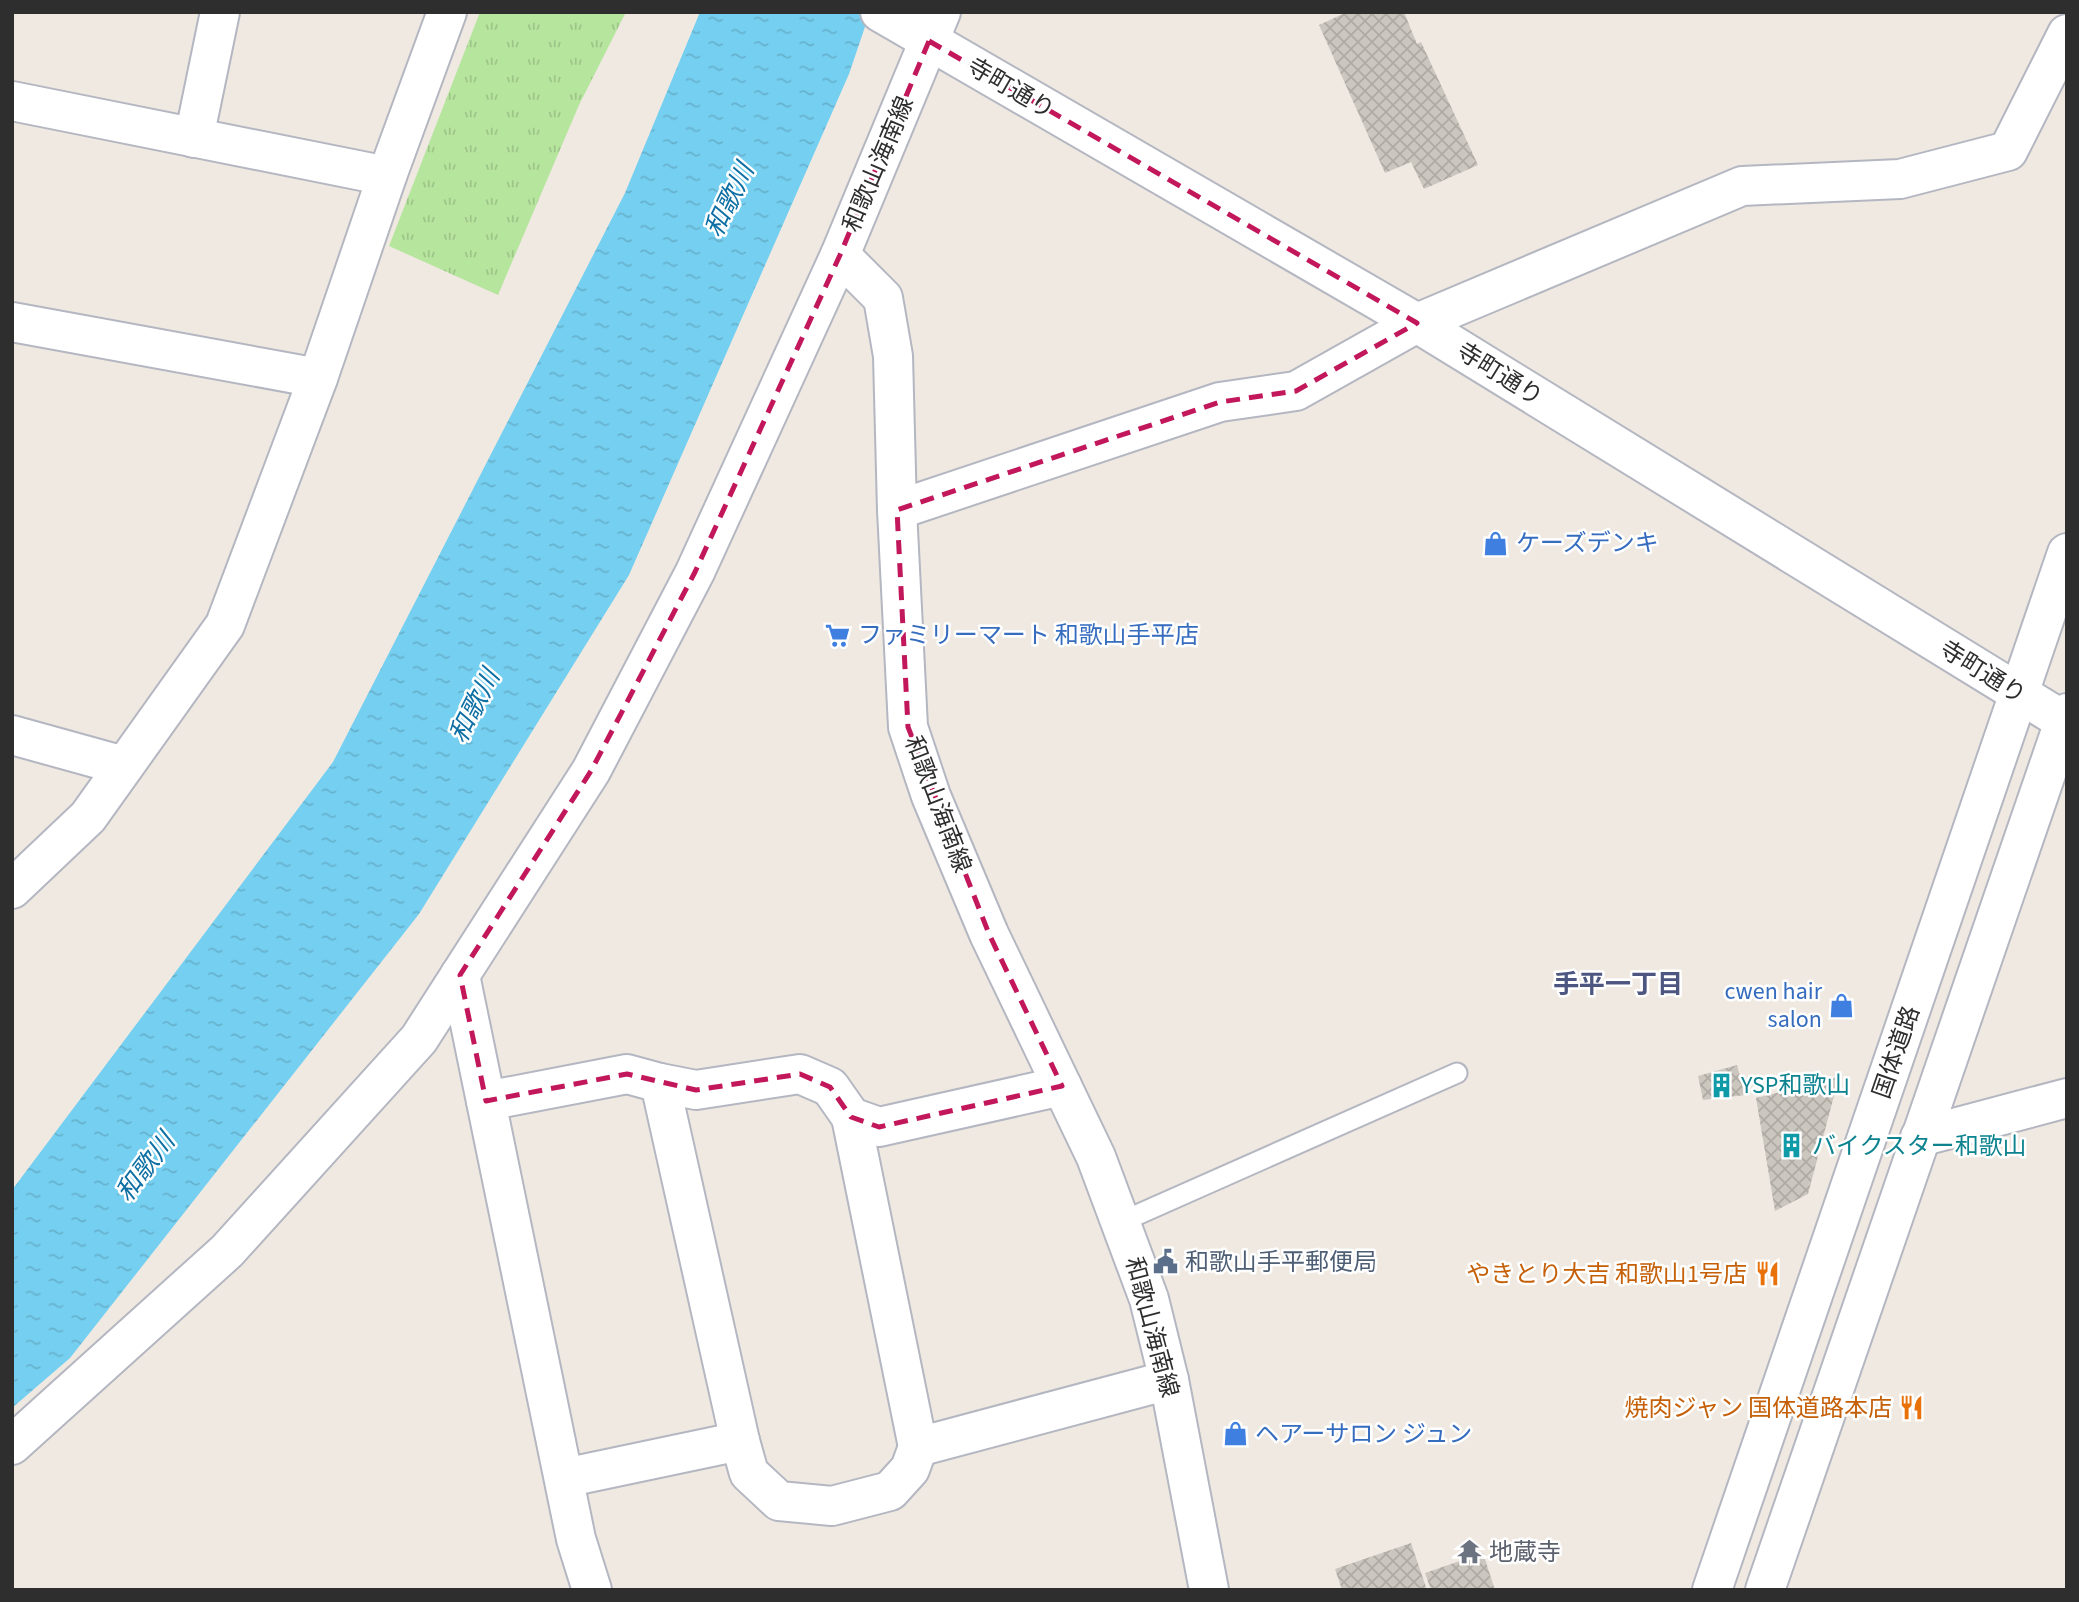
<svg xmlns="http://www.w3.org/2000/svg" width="2079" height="1602" viewBox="0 0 2079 1602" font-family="'Source Sans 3','Noto Sans JP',sans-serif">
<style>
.park{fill:url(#park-tufts)}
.water{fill:url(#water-ripples)}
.building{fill:url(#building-cross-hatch)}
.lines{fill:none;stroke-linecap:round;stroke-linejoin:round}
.lane-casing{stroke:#b4b7c1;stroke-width:23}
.street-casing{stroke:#b4b7c1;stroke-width:42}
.secondary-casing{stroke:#b4b7c1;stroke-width:42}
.lane{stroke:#fff;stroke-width:19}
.street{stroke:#fff;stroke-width:38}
.secondary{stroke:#fff;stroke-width:38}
.marked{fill:none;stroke:#c2185b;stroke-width:5;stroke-dasharray:14 9;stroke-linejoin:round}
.labels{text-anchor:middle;stroke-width:5;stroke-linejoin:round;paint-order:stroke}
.street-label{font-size:24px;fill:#2e2e2e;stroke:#fff}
.shop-label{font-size:24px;fill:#366cbe;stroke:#fff;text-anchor:start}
.culture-label{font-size:24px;fill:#0d838f;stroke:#fff;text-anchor:start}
.service-label{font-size:24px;fill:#4e5e75;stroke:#fff;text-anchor:start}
.food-label{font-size:24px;fill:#c56008;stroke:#fff;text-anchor:end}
.worship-label{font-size:24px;fill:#5b616d;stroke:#fff;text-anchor:start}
.water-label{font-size:26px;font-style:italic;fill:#0d6fa3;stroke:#fff}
.neighbourhood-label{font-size:26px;font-weight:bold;fill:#4d5680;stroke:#fff}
</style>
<defs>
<pattern id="park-tufts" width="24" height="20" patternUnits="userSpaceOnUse" patternTransform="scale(1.75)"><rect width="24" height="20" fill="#b6e59e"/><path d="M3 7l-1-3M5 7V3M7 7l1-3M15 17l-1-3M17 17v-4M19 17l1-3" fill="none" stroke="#9dc588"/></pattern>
<pattern id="water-ripples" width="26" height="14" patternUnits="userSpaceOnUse" patternTransform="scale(1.75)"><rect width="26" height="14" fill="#75cff0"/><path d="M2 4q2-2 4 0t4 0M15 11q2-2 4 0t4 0" fill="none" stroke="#66b2ce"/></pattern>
<pattern id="building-cross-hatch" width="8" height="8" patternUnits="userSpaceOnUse" patternTransform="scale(1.75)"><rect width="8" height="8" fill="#cbc7bf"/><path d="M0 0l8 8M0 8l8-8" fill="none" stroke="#afaba4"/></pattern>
</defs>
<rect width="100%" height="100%" fill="#efe9e1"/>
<polygon class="park" points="480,12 626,12 579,105 498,295 389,246"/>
<polygon class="water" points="700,12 870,12 849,74 629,575 419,914 70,1358 12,1408 12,1190 333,762 625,193"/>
<g class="building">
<polygon points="1347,12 1404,12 1417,44 1421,42 1478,165 1424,189 1411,162 1385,173 1319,25"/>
<polygon points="1737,1065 1745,1095 1703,1100 1698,1076"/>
<polygon points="1839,1077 1808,1194 1775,1211 1756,1098"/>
<polygon points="1411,1543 1427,1590 1342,1590 1335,1569"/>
<polygon points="1483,1553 1495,1590 1431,1590 1425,1573"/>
</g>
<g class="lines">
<defs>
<polyline id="lane" points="1121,1222 1457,1073"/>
<g id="street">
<polyline points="12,101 387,176"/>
<polyline points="194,138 220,12"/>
<polyline points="12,322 318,378"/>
<polyline points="897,510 1220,402 1296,391 1417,323 1742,186 1900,179 2008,151 2067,34"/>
<polyline points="12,735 124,766"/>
<polyline points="12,889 88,817 225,625 318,378 387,176 447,12"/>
<polyline points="460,975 576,1539 592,1590"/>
<polyline points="660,1083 696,1090 800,1074 830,1087 851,1117 879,1127 1062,1086"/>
<polyline points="486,1101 627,1074 660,1083 740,1441 564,1478"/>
<polyline points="851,1117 918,1447 1169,1380"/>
<polyline points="1920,1137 2067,1098"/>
<polyline points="740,1441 749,1473 779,1501 832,1506 890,1491 910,1469 918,1447"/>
<polyline points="12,1445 227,1251 419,1039 591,771 695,572 840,255"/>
</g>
<g id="secondary">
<polyline points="880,12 1417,323 2064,721"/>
<polyline points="941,12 840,255 883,298 893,356 897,510 908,727 931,796 989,934 1096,1157 1149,1299 1169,1380 1209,1590"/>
<polyline points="1712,1590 2067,553"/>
<polyline points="1765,1590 2067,713"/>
</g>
</defs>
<use href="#lane" class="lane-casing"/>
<use href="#street" class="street-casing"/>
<use href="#secondary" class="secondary-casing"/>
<use href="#lane" class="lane"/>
<use href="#street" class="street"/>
<use href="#secondary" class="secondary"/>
</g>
<path class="marked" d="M 929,41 L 1417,323 L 1296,391 L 1220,402 L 897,510 L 908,727 L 989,934 L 1062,1086 L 879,1127 L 851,1117 L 830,1087 L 800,1074 L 696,1090 L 627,1074 L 486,1101 L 460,975 L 591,771 L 695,572 L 840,255 Z"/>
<defs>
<symbol id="shop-bare" viewBox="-9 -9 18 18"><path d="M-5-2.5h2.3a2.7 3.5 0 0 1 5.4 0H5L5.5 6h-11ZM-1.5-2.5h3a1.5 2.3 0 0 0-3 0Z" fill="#3f7fe0" stroke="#fff" stroke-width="2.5" paint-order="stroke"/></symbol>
<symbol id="supermarket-bare" viewBox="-9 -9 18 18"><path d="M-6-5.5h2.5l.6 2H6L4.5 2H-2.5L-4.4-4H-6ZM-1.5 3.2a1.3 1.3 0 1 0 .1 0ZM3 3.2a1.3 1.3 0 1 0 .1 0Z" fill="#3f7fe0" stroke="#fff" stroke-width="2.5" paint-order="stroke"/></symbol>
<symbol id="building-bare" viewBox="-9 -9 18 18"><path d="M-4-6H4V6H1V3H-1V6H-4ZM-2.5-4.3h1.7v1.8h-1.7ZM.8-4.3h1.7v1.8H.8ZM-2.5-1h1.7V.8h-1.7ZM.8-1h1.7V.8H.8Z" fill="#0f9aa8" stroke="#fff" stroke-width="2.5" paint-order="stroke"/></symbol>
<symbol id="civic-bare" viewBox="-9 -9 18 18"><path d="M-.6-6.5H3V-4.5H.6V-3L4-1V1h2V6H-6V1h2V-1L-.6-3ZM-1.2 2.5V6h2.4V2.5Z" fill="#5c6f8a" stroke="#fff" stroke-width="2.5" paint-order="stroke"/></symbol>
<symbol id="restaurant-bare" viewBox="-9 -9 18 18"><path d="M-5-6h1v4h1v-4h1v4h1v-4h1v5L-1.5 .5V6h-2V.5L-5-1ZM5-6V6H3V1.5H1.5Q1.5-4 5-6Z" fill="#e8710a" stroke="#fff" stroke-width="2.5" paint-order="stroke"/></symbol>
<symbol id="temple-bare" viewBox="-9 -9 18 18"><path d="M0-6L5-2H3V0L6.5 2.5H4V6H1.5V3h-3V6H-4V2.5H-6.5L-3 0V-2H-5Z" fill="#6b7280" stroke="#fff" stroke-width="2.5" paint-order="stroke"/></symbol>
</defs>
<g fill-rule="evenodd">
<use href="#shop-bare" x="1478" y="526" width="35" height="35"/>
<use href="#supermarket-bare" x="820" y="618" width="35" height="35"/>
<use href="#shop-bare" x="1824" y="988" width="35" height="35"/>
<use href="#building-bare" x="1704" y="1068" width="35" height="35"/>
<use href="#building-bare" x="1774" y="1128" width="35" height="35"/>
<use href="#civic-bare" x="1148" y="1244" width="35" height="35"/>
<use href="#restaurant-bare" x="1750" y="1256" width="35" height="35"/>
<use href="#restaurant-bare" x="1894" y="1390" width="35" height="35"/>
<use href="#shop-bare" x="1218" y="1416" width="35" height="35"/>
<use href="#temple-bare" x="1452" y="1534" width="35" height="35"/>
</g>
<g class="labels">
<g class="street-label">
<text transform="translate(1011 88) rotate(30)" y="8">寺町通り</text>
<text transform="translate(878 164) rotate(-67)" y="8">和歌山海南線</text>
<text transform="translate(1500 374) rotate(32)" y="8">寺町通り</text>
<text transform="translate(1983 672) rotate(32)" y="8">寺町通り</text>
<text transform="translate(938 804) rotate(69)" y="8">和歌山海南線</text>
<text transform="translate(1896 1052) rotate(-71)" y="8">国体道路</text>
<text transform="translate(1152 1327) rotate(75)" y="8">和歌山海南線</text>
</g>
<g class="shop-label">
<text x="1516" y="551">ケーズデンキ</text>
<text x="858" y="643">ファミリーマート 和歌山手平店</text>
<text x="1822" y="999" text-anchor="end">cwen hair<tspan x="1822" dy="28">salon</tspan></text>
<text x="1255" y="1442">ヘアーサロン ジュン</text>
</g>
<g class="culture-label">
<text x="1741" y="1093">YSP和歌山</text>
<text x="1812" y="1154">バイクスター和歌山</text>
</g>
<g class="service-label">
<text x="1185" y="1270">和歌山手平郵便局</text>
</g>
<g class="food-label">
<text x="1747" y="1282">やきとり大吉 和歌山1号店</text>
<text x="1892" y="1416">焼肉ジャン 国体道路本店</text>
</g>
<g class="worship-label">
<text x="1489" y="1560">地蔵寺</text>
</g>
<g class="water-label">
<text transform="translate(729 200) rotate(-64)" y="9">和歌川</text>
<text transform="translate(474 706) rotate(-63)" y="9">和歌川</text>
<text transform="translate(145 1167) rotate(-53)" y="9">和歌川</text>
</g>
<g class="neighbourhood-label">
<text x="1618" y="993">手平一丁目</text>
</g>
</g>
<rect width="2079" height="1602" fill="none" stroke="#2e2e2e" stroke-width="28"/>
</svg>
